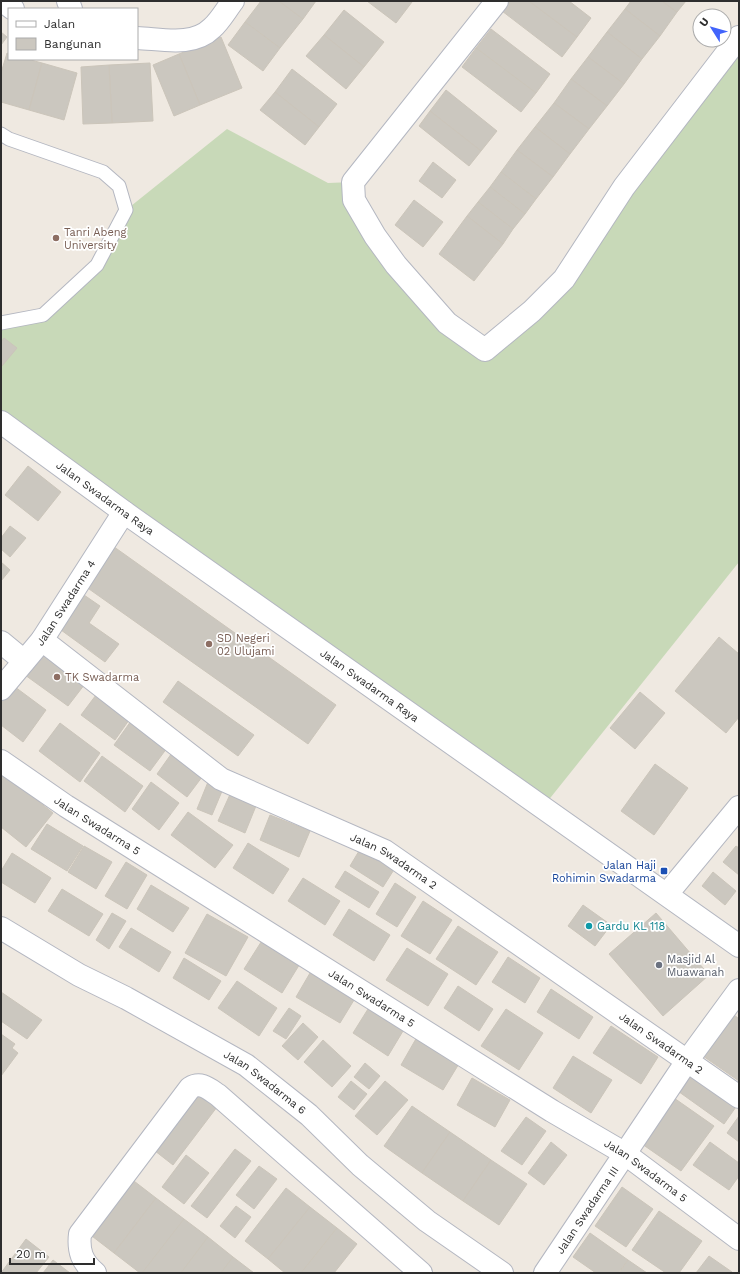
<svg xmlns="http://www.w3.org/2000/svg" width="740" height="1274" viewBox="0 0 740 1274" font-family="'Work Sans',sans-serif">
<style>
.cemetery{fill:#c8d9b8}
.building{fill:#cbc7bf;stroke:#cbc5ba}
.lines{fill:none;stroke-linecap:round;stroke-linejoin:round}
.service-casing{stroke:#b4b7c1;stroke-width:15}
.minor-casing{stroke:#b4b7c1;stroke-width:24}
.secondary-casing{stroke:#b4b7c1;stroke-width:24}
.service{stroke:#fff;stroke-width:13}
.minor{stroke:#fff;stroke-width:22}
.secondary{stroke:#fff;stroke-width:22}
.education-dot{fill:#8d6e63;stroke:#fff;stroke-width:1.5}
.transit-dot{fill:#1a4fb4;stroke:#fff;stroke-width:1.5}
.culture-dot{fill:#0f9aa8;stroke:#fff;stroke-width:1.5}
.worship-dot{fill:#6b7280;stroke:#fff;stroke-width:1.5}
.labels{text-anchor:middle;stroke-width:3.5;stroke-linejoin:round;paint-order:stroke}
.education-label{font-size:11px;fill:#785e54;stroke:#fff;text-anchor:start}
.street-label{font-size:11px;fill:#2e2e2e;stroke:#fff}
.transit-label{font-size:11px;fill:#164399;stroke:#fff;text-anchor:end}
.culture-label{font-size:11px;fill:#0d838f;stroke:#fff;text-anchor:start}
.worship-label{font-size:11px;fill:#5b616d;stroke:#fff;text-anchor:start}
</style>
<rect width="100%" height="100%" fill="#efe9e1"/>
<polygon class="cemetery" points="739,37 739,562 543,807 1,421 1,323 43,315 97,265 126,210 227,129 328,183 353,182 375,236 487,351 532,311"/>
<g class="building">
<polygon points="261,1 279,1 303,19 280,48 245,22"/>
<polygon points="279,1 316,1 303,19"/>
<polygon points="367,1 410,1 412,2 396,23"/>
<polygon points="510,1 529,1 577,37 562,57 502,11"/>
<polygon points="529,1 569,1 591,18 577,37"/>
<polygon points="631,1 662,1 677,12 660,36 625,9"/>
<polygon points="662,1 686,1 677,12"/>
<polygon points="625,9 660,36 642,59 607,32"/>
<polygon points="344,10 384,42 364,67 324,35"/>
<polygon points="245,22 280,48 263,71 228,45"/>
<polygon points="491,29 550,74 536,93 476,48"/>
<polygon points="1,32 7,37 1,45"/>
<polygon points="607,32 642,59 624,84 588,57"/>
<polygon points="324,35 364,67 346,89 306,56"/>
<polygon points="221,37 242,88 200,105 179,54"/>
<polygon points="476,48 536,93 521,112 462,67"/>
<polygon points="7,53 9,54 9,59 27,59 42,63 29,110 1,102 1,73"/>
<polygon points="179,54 200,105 174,116 153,65"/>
<polygon points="588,57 624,84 607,106 571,79"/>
<polygon points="42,63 77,73 64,120 29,110"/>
<polygon points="150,63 153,121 112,123 109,65"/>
<polygon points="109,65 112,123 83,124 81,67"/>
<polygon points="292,69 337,104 319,127 275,92"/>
<polygon points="571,79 607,106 589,129 554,103"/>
<polygon points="446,90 497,131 481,151 430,111"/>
<polygon points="275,92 319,127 305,145 260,110"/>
<polygon points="554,103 589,129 570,154 535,127"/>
<polygon points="430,111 481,151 469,166 419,126"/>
<polygon points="535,127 570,154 553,177 517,150"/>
<polygon points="517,150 553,177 536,199 501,172"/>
<polygon points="433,162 456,180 442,198 419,181"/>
<polygon points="501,172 536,199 525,214 490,187"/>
<polygon points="490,187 525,214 513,229 478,202"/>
<polygon points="414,200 443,222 423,247 395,225"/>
<polygon points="478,202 513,229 503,244 467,216"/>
<polygon points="467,216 503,244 474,281 439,254"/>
<polygon points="4,338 17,348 2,366 1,342"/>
<polygon points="28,466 61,492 38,521 5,495"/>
<polygon points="10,526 26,538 10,557 1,549 1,538"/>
<polygon points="110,544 336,705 308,744 82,584"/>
<polygon points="1,562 10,570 1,581"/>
<polygon points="84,595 100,606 89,623 119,644 105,662 61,630 66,623 64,622"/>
<polygon points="719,637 739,654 739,717 726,733 675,691"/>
<polygon points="45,648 88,680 68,706 25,675"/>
<polygon points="178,681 254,735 238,756 163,702"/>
<polygon points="11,684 46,710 23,742 1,725 1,697"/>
<polygon points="640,692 665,713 635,749 610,728"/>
<polygon points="96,695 129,720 115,740 81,715"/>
<polygon points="131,721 167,748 150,771 114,745"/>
<polygon points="60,723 100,753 80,782 39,751"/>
<polygon points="174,750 205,773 187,797 157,774"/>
<polygon points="102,756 143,786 125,812 84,781"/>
<polygon points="655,764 688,788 654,835 621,811"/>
<polygon points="4,774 53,813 26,847 1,827 1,778"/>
<polygon points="210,777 225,784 212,815 197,809"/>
<polygon points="151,782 179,803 159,830 132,809"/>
<polygon points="232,790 258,801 245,833 218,821"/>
<polygon points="188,812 233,845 215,868 171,835"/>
<polygon points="270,815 310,831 299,857 260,840"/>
<polygon points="47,824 83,846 67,871 31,849"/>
<polygon points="248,843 289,869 273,894 233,868"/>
<polygon points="84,846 112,862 96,889 68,872"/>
<polygon points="362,846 395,868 383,887 350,866"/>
<polygon points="736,846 739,848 739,875 723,862"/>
<polygon points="12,853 51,878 35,903 1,882 1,871"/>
<polygon points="126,862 147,875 127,909 105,896"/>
<polygon points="345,871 379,892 369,908 335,887"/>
<polygon points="713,872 736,891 725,905 702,886"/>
<polygon points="303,878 340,901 325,925 288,901"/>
<polygon points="395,883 416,897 397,927 376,914"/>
<polygon points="151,885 189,908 173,932 137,909"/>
<polygon points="62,889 103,914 89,936 48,911"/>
<polygon points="423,901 452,920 430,954 401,936"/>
<polygon points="583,905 611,925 595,946 568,926"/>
<polygon points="349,909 390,935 374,961 333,935"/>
<polygon points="112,913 126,921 109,949 96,940"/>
<polygon points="656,913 709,975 663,1016 609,954"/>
<polygon points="207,914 248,937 226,976 185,953"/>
<polygon points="458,926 498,952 476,985 436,959"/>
<polygon points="131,928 171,952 159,972 119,947"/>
<polygon points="263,939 301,962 282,993 244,969"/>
<polygon points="407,948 448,974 428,1006 386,980"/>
<polygon points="508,957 540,978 525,1003 492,982"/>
<polygon points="184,958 221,981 209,1000 173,978"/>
<polygon points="310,973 354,1000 340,1023 296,997"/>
<polygon points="237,981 277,1008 259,1036 218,1008"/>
<polygon points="458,986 493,1009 479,1031 444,1008"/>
<polygon points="551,989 593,1017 579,1039 537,1012"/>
<polygon points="1,992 42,1020 27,1039 1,1021"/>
<polygon points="289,1008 301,1016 286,1039 273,1031"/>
<polygon points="368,1009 403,1031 388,1056 353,1033"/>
<polygon points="506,1009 543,1033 519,1070 481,1046"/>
<polygon points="733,1014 739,1019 739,1081 703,1056"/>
<polygon points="303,1023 318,1037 298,1060 282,1046"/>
<polygon points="611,1026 658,1057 641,1084 593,1053"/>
<polygon points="1,1034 15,1044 12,1048 18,1053 1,1076"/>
<polygon points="417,1037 460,1062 443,1090 401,1065"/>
<polygon points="323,1040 351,1066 332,1087 304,1062"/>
<polygon points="573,1056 612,1080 591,1113 553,1088"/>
<polygon points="365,1063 380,1076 369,1089 354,1077"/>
<polygon points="689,1069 738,1104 724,1124 675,1089"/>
<polygon points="472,1078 510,1100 495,1127 457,1105"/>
<polygon points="351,1081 367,1094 354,1110 338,1097"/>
<polygon points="385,1081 408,1100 377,1135 355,1116"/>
<polygon points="194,1090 217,1107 173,1165 150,1147"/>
<polygon points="674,1098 714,1126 681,1171 642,1144"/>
<polygon points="412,1106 450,1132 422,1173 384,1146"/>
<polygon points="739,1116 739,1142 727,1133"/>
<polygon points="526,1117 546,1131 522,1165 501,1151"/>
<polygon points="450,1132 491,1160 463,1201 422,1173"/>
<polygon points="551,1142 567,1155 544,1185 528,1173"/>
<polygon points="710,1142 739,1163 739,1176 729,1190 693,1165"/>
<polygon points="235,1149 251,1161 207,1218 191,1206"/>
<polygon points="186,1155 209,1173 184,1204 162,1187"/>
<polygon points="491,1160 527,1184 499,1225 463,1201"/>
<polygon points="259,1166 277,1179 254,1209 236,1195"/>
<polygon points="130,1178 156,1198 114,1253 88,1233"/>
<polygon points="622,1187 653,1209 626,1247 595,1226"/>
<polygon points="286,1188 310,1207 268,1259 245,1241"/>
<polygon points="156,1198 184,1219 142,1273 140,1273 114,1253"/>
<polygon points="236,1206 251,1217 235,1238 220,1226"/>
<polygon points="310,1207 337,1228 301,1273 285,1273 268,1259"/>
<polygon points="659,1211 702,1241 679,1273 666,1273 632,1250"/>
<polygon points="184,1219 208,1237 181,1273 142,1273"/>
<polygon points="337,1228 357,1244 334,1273 301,1273"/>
<polygon points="590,1233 628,1260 618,1273 596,1273 573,1257"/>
<polygon points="208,1237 233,1257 221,1273 181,1273"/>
<polygon points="26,1239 49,1257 36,1273 1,1273"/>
<polygon points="709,1256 732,1272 732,1273 696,1273"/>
<polygon points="233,1257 254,1273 221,1273"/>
<polygon points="53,1260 70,1273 43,1273"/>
<polygon points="628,1260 647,1273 619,1273"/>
</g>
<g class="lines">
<defs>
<polyline id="service" points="1,134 9,139 103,172 119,186 126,210 97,265 43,315 1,323"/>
<g id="minor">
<polyline points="3,1 13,9"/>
<polyline points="68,1 71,9"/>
<polyline points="497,1 353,182 354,200 375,236 396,265 447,323 485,350 532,311 564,279 624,187 739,37"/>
<path d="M 137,38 C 162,39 193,47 212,28 C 220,21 226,10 233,1"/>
<path id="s1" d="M 42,640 L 221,779 L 385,851 L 739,1097"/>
<polyline points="1,642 24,661"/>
<path id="s2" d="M 1,689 L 42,640 L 124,512"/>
<path id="s3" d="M 1,761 L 66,806 L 552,1111 L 624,1153 L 739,1239"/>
<polyline points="667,894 739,807"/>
<path id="s4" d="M 1,928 L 79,975 L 126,998 L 246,1065 L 309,1115 L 360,1165 L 427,1221 L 502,1273"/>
<path d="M 95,1273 C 82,1262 78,1251 80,1234 L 190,1088 C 201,1081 209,1089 218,1095 L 421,1273"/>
<path id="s5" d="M 545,1273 L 687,1061 L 739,990"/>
</g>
<g id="secondary">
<path id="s6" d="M 1,422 L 124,512 L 739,946"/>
</g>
</defs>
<use href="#service" class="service-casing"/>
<use href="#minor" class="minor-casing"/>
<use href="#secondary" class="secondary-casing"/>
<use href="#service" class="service"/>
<use href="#minor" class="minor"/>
<use href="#secondary" class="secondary"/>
</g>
<g class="education-dot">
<circle cx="56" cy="238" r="4"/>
<circle cx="209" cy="644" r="4"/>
<circle cx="57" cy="677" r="4"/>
</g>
<rect class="transit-dot" x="660" y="867" width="8" height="8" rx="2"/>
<circle class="culture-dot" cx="589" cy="926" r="4"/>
<circle class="worship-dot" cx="659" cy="965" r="4"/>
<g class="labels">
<g class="education-label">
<text x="64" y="236">Tanri Abeng<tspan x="64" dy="13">University</tspan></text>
<text x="217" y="642">SD Negeri<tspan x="217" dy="13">02 Ulujami</tspan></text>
<text x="65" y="681">TK Swadarma</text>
</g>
<g class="street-label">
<text dy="4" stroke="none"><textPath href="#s6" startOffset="129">Jalan Swadarma Raya</textPath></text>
<text dy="4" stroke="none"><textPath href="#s2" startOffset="108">Jalan Swadarma 4</textPath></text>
<text dy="4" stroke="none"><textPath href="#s6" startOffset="453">Jalan Swadarma Raya</textPath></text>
<text dy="4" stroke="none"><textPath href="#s3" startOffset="116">Jalan Swadarma 5</textPath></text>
<text dy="4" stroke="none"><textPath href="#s1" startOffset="418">Jalan Swadarma 2</textPath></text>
<text dy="4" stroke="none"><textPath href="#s3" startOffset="440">Jalan Swadarma 5</textPath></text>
<text dy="4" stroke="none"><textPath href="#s1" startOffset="742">Jalan Swadarma 2</textPath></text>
<text dy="4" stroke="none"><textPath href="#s4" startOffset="306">Jalan Swadarma 6</textPath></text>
<text dy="4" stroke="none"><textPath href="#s3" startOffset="764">Jalan Swadarma 5</textPath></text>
<text dy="4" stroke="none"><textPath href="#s5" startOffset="76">Jalan Swadarma III</textPath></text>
</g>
<g class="transit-label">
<text x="656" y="869">Jalan Haji<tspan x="656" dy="13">Rohimin Swadarma</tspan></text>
</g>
<g class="culture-label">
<text x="597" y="930">Gardu KL 118</text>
</g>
<g class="worship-label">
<text x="667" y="963">Masjid Al<tspan x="667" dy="13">Muawanah</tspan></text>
</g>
</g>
<rect width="740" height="1274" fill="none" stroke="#2e2e2e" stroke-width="4"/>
<rect x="8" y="8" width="130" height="52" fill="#ffffff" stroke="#ababab"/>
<rect x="16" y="21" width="20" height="6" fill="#ffffff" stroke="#ababab"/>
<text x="44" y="28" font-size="12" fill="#2e2e2e">Jalan</text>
<rect x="16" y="38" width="20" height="12" fill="#cbc7bf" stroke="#ababab"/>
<text x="44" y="48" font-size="12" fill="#2e2e2e">Bangunan</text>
<g transform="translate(712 28) rotate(307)"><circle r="19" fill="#ffffff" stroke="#ababab"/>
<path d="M0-3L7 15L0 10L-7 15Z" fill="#4264fb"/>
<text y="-6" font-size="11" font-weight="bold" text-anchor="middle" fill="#2e2e2e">U</text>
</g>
<path d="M10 1258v6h84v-6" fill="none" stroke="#2e2e2e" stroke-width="2"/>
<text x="16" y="1258" font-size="12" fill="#2e2e2e" stroke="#ffffff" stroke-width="3" paint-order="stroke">20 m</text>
</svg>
